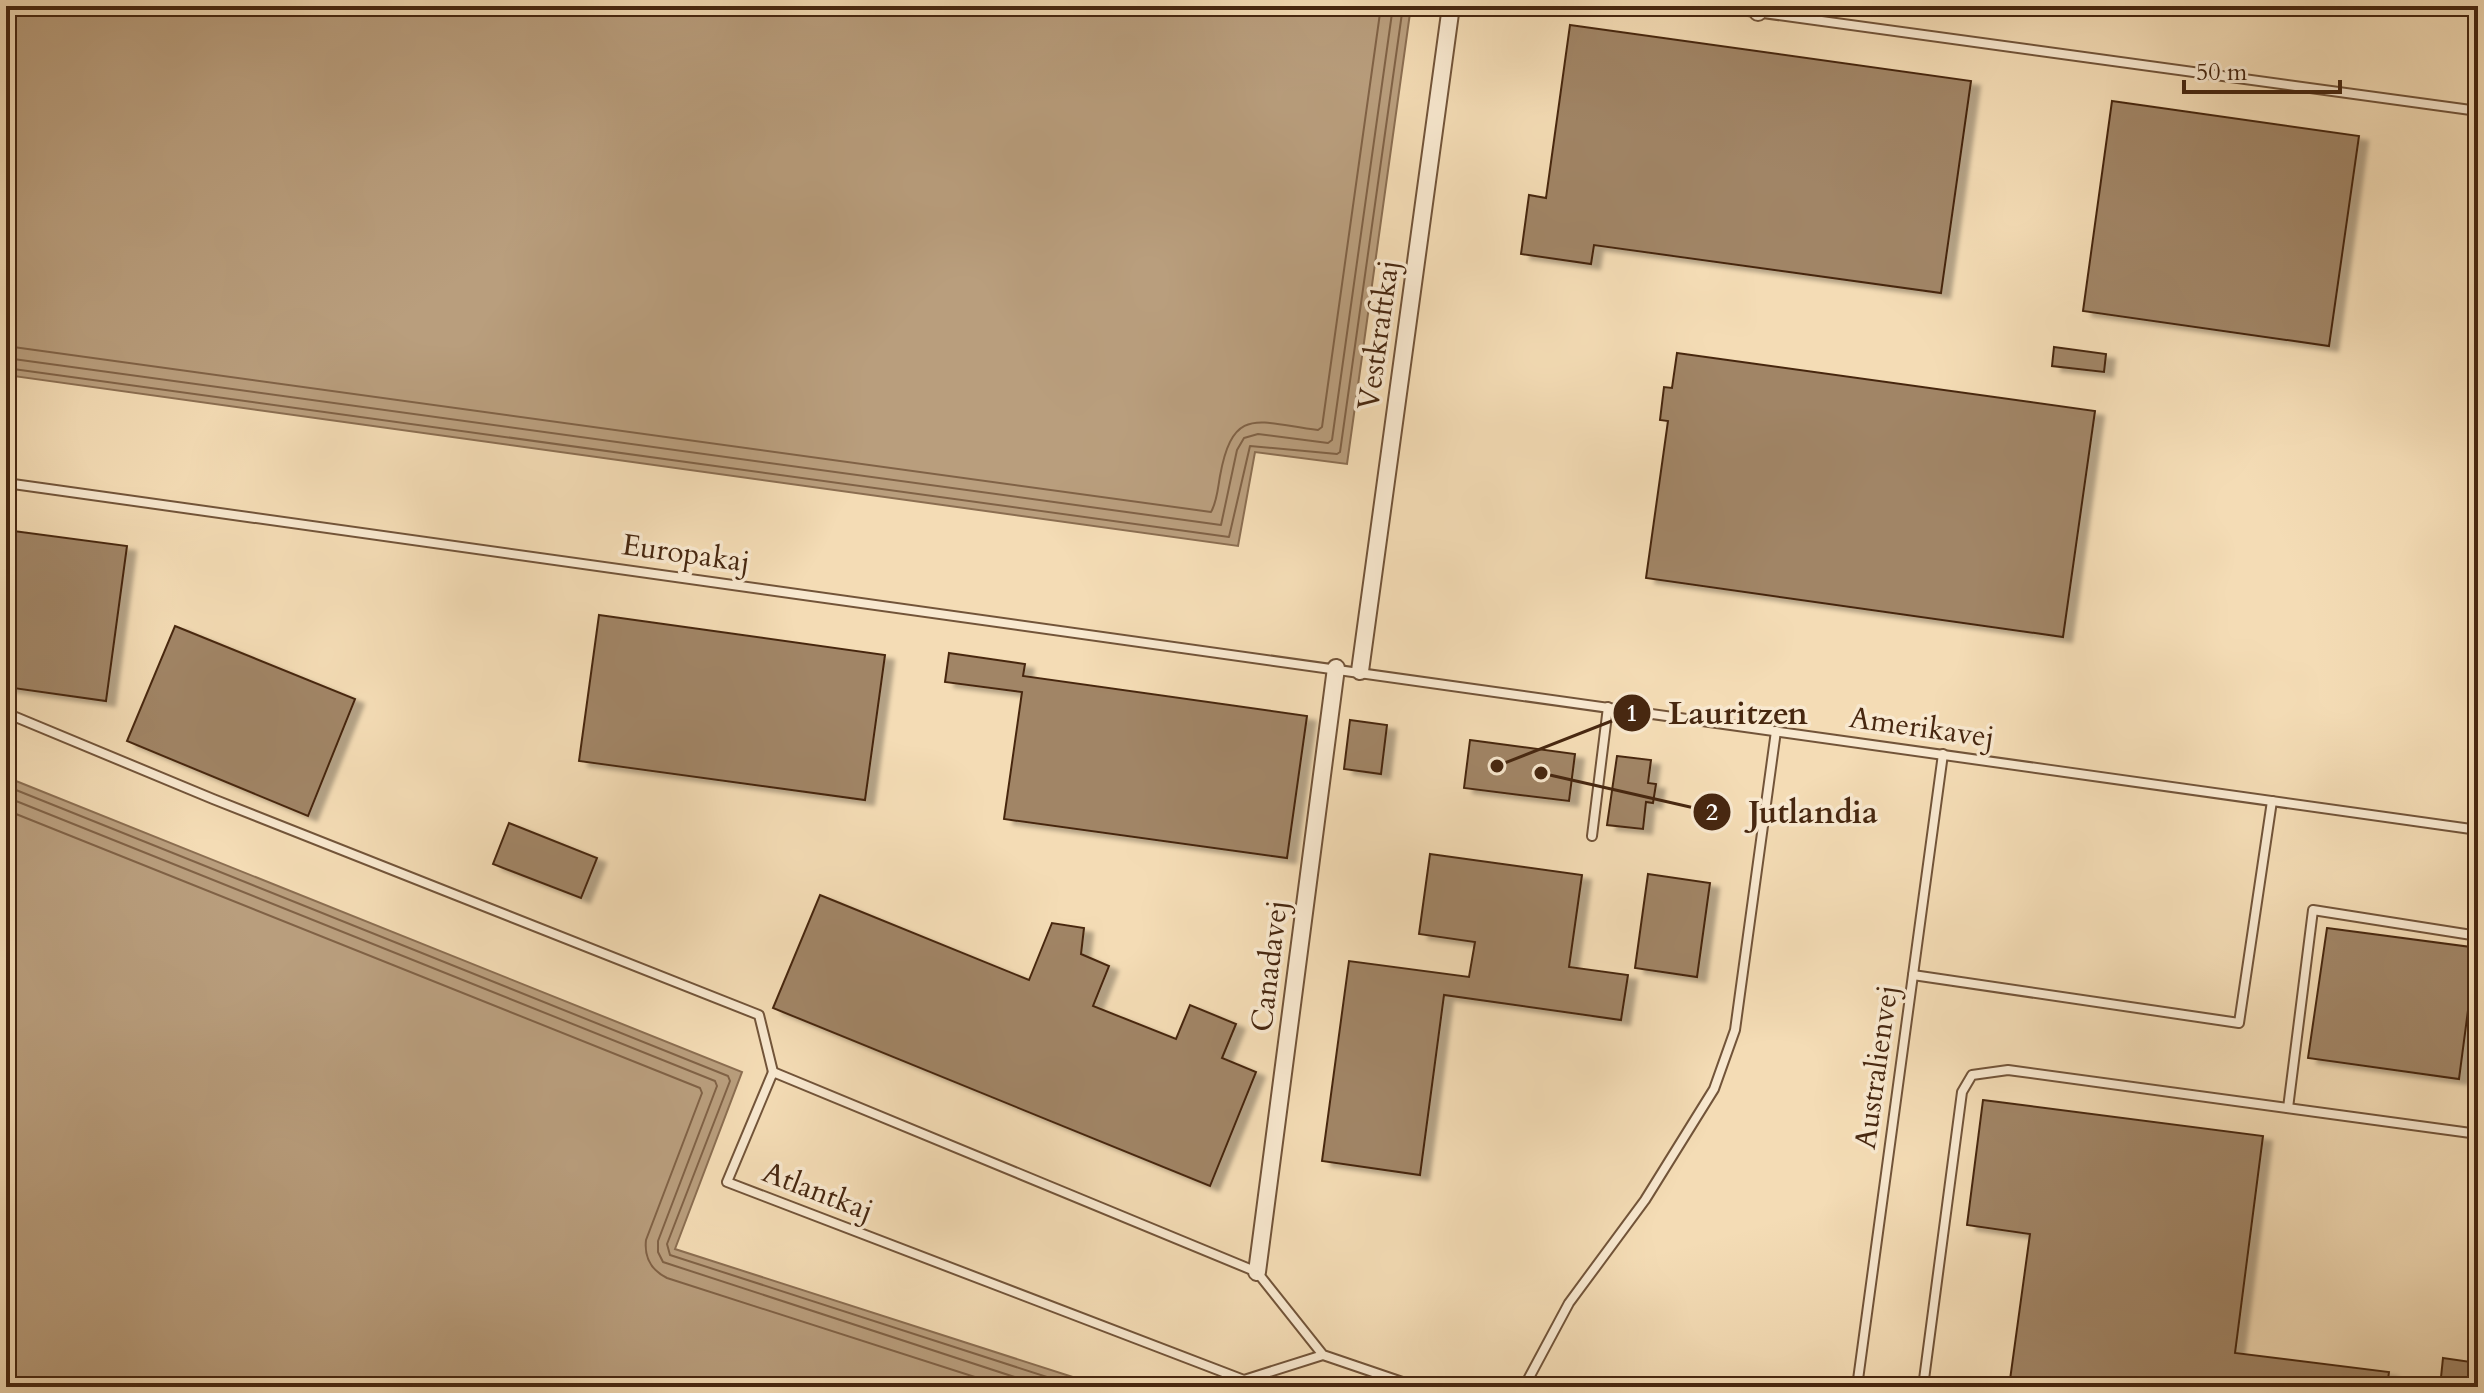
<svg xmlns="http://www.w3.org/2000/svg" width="2484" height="1393" viewBox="0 0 2484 1393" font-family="Cardo,serif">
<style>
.water{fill:#b99e7d;stroke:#8b6e51;stroke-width:2}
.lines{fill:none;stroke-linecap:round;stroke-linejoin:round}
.shore{stroke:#806246;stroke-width:2}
.building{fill:#a18566;stroke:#472710;stroke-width:2;filter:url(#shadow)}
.service-casing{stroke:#725439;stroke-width:12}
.minor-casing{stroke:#725439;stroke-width:20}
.service{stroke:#f8e8cf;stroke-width:8}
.minor{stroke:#f8e8cf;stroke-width:16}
.labels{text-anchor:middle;stroke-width:7;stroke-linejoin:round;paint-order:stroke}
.street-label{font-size:30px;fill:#472710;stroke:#f8e8cf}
.leader{fill:none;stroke:#472710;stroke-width:3}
.callout-dot{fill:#472710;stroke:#f8e8cf;stroke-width:3}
.mark-label{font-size:24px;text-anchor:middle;font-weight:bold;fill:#fff}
.callout-label{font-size:32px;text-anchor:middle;font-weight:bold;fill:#472710;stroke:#f8e8cf;stroke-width:7;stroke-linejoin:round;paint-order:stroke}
</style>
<defs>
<filter id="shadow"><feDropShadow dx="9" dy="5" stdDeviation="2" flood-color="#0004"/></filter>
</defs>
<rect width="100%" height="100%" fill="#f4dcb5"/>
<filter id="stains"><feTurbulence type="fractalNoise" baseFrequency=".0025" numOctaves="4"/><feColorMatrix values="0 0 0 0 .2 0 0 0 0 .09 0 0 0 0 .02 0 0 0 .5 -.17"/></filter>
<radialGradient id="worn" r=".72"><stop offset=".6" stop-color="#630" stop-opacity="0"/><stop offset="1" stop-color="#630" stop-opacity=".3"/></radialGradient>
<g class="water">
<polygon points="6,6 1411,6 1347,464 1255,452 1238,546 6,375"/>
<polygon points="6,777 742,1072 675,1249 1104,1387 6,1387"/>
</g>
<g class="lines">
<g class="shore">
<path d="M 6,346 L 1211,512 C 1217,502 1218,487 1220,476 C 1233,404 1259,423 1318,430 L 1322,427 L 1381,6"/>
<polyline points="6,358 1221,525 1237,450 1244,438 1258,434 1328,443 1332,440 1393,6"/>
<polyline points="6,368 1229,537 1250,446 1337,454 1340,452 1403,6"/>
<polyline points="6,786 728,1076 730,1081 667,1244 670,1255 1078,1387"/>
<polyline points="6,797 715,1081 717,1086 658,1241 658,1252 663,1262 1045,1387"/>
<path d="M 6,810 L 700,1088 L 702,1093 L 646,1240 C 644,1258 651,1270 667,1278 L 1006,1387"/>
</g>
</g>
<g class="building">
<polygon points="1570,25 1971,81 1941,293 1594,245 1591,264 1521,254 1529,195 1546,198"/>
<polygon points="2112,101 2359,136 2329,346 2083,311"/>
<polygon points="2054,347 2106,354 2104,372 2052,366"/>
<polygon points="1677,353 2095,411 2063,637 1646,578 1668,421 1660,420 1664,387 1672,388"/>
<polygon points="6,530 127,546 106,701 6,687"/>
<polygon points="599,615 885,655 865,800 579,761"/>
<polygon points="175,626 355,699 308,816 127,741"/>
<polygon points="949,653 1025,664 1023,676 1307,716 1287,858 1004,819 1022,692 945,682"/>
<polygon points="1350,720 1387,725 1381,774 1344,769"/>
<polygon points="1470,740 1575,754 1569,801 1464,788"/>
<polygon points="1617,756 1651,760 1648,783 1656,784 1653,803 1646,802 1643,829 1607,825"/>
<polygon points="509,823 597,858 581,898 493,864"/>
<polygon points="1430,854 1582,875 1569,967 1628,975 1621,1020 1444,995 1420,1175 1322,1161 1349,961 1469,977 1475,942 1419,934"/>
<polygon points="1648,874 1710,883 1697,977 1635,968"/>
<polygon points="820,895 1029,980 1052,923 1084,928 1081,954 1109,966 1093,1006 1176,1039 1190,1005 1236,1024 1222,1058 1256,1072 1210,1186 773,1008"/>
<polygon points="2327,928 2478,948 2478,996 2470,995 2459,1079 2308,1058"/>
<polygon points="1983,1100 2263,1136 2235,1353 2389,1372 2387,1387 2009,1387 2030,1234 1967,1225"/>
<polygon points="2443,1358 2478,1363 2478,1387 2440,1387"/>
</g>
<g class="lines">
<defs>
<g id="service">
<polyline points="1712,6 2478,111"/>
<polyline points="6,483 2478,830"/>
<polyline points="6,713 213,799 759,1015 773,1072"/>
<polyline points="1592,836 1608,707"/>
<polyline points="1913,975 2239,1023 2272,801"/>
<polyline points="2288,1108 2313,910 2478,936"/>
<polyline points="2476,1133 2478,1117"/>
<polyline points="1323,1355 1244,1380 727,1182 773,1072 1257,1272 1323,1355 1417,1387"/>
<polyline points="1524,1387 1569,1303 1645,1200 1714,1089 1735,1030 1776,731"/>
<polyline points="1857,1387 1943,754"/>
<polyline points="1923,1387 1962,1092 1972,1075 2008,1070 2478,1134"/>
</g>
<g id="minor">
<polyline points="1758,12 1758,6"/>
<polyline points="1360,671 1451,6"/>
<polyline points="1257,1272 1336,668"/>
</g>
</defs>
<use href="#service" class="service-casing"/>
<use href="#minor" class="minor-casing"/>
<use href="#service" class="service"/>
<use href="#minor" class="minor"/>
</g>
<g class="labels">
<g class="street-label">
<text transform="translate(1378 335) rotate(-82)" y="10">Vestkraftkaj</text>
<text transform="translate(686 553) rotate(8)" y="10">Europakaj</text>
<text transform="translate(1922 727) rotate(8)" y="10">Amerikavej</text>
<text transform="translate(1269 966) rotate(-83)" y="10">Canadavej</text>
<text transform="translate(1876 1067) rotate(-82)" y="10">Australienvej</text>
<text transform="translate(818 1191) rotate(21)" y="10">Atlantkaj</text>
</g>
</g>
<path class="leader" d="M1497 766L1632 713M1541 773L1712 812"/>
<g class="callout-dot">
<circle cx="1497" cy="766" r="8"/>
<circle cx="1541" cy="773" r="8"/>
<circle cx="1632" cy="713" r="20"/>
<circle cx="1712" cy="812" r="20"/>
</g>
<g class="mark-label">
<text x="1632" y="721">1</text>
<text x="1712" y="820">2</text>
</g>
<g class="callout-label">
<text x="1738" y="724">Lauritzen</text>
<text x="1813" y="823">Jutlandia</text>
</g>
<rect width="2484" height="1393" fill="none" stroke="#f4dcb5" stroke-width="32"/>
<rect x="8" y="8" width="2468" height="1377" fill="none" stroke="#472710" stroke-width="4"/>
<rect x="16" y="16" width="2452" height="1361" fill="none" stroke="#472710" stroke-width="2"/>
<path d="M2184 80v12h156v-12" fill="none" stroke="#472710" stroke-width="4"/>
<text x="2196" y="80" font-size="24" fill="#472710" stroke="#f8e8cf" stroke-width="6" paint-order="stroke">50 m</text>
<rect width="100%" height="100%" filter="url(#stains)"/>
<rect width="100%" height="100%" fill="url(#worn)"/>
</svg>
